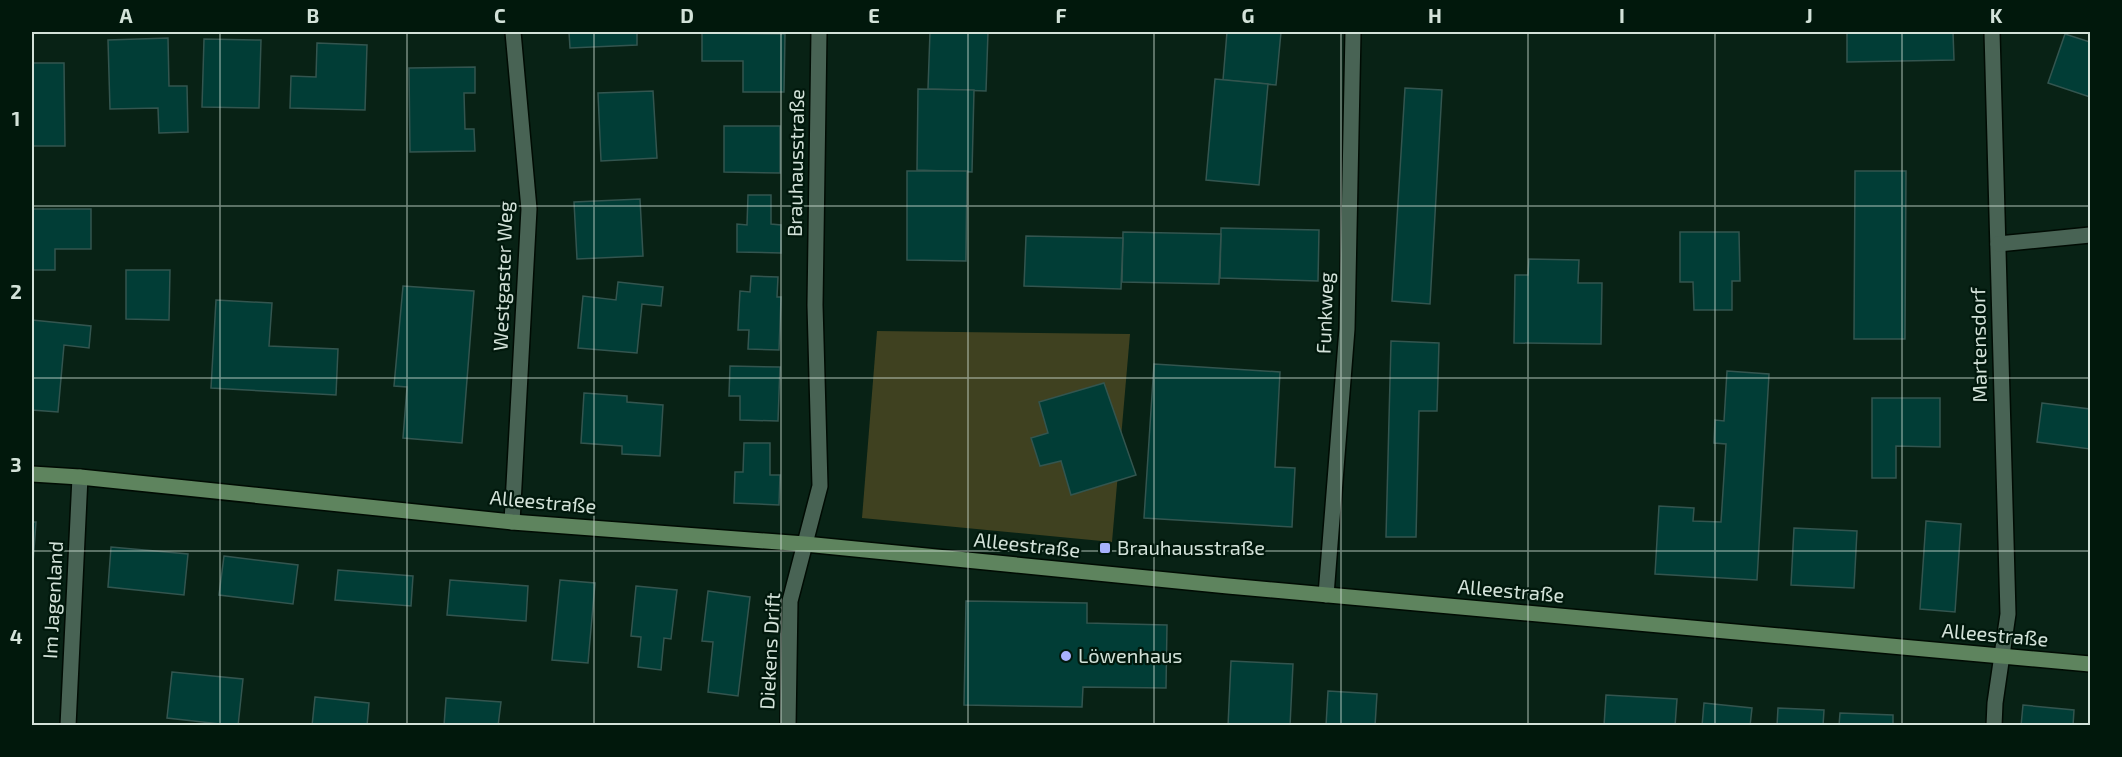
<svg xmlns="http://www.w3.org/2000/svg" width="2122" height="757" viewBox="0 0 2122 757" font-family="'Exo 2',sans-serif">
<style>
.green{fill:#3f4120}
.building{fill:#013d36;stroke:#33554f;stroke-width:1.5}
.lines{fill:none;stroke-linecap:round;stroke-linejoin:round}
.street-casing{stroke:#000b03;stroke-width:18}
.secondary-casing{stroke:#000b03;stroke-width:18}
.street{stroke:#486354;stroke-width:15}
.secondary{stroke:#5e845e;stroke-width:15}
.grid{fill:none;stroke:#d3e2d9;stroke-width:1.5;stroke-opacity:0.55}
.poi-dot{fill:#a7b1fc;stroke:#01180c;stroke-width:2}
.labels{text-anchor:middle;stroke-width:4.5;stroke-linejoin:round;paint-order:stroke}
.street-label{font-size:20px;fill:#d3e2d9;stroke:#01180c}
.poi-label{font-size:20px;fill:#d3e2d9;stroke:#01180c;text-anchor:start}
.neatline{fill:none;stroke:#d3e2d9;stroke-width:2}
.grid-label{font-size:20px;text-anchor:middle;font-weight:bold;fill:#d3e2d9}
</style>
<rect width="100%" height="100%" fill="#082215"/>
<polygon class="green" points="877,331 1130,334 1112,542 862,518"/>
<g class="building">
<polygon points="569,32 637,32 637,45 570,48"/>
<polygon points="930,32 988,32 986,91 928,89"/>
<polygon points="1227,32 1281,32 1276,85 1223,80"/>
<polygon points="1847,32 1953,32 1954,60 1847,62"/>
<polygon points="702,33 785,34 784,92 743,92 743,61 702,61"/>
<polygon points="2065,34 2090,42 2090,97 2048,83"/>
<polygon points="168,38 169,86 187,86 188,132 159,133 158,108 110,109 108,40"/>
<polygon points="204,39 261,40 259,108 202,107"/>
<polygon points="317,43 367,45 365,110 290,108 291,76 316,77"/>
<polygon points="32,63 64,63 65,146 32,146"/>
<polygon points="475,67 475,93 464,93 465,129 474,129 475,151 410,152 409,68"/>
<polygon points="1215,79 1268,84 1259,185 1206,180"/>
<polygon points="1405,88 1442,90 1430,304 1392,301"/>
<polygon points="918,89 974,90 972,172 917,170"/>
<polygon points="653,91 657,158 601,161 598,93"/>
<polygon points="724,126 780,126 780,173 724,172"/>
<polygon points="907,171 967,171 966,261 907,260"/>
<polygon points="1855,171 1906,171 1905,339 1854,339"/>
<polygon points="748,195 771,195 771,224 781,225 781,253 737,252 737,224 747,225"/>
<polygon points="640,199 643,256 577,259 574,202"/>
<polygon points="32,209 91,209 91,249 55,249 55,270 32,270"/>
<polygon points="1221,228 1319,230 1318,281 1220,278"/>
<polygon points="1123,232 1221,234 1219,284 1122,282"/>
<polygon points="1680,232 1739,232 1740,281 1732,281 1732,310 1694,310 1693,282 1680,282"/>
<polygon points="1026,236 1123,238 1121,289 1024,286"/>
<polygon points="1529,259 1579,260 1578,283 1602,283 1601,344 1514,343 1515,275 1528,275"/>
<polygon points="126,270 170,270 169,320 126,319"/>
<polygon points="751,276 778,277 777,297 781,297 779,350 748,349 749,330 738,330 740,291 750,292"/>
<polygon points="618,282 663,287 661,306 642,304 637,353 578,348 583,296 616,300"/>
<polygon points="403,286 474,291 462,443 403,438 407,387 394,386"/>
<polygon points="216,300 272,303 269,346 338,349 336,395 211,388"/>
<polygon points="32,320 91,326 89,348 64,345 58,412 32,410"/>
<polygon points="1391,341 1439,343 1437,411 1419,411 1416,537 1386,537"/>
<polygon points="1154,364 1280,372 1275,467 1295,468 1292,527 1144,518"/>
<polygon points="730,366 780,367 778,421 740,420 740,396 729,396"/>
<polygon points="1727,371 1769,374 1757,580 1655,574 1659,506 1694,508 1693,521 1721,522 1726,444 1714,443 1715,420 1724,421"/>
<polygon points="1104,383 1136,475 1071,495 1061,461 1040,466 1031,438 1048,433 1039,402"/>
<polygon points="584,393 627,396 627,402 663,405 660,456 622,454 622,446 581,443"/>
<polygon points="1872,398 1940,398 1940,447 1896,446 1896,478 1872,478"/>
<polygon points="2042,403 2090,409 2090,449 2037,442"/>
<polygon points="744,443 770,443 770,475 780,475 779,505 734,503 735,472 743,472"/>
<polygon points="1926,521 1961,524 1955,612 1920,609"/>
<polygon points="32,522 36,522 32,576"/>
<polygon points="1794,528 1857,531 1854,588 1791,585"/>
<polygon points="111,547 188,554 184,595 108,587"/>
<polygon points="224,556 298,565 293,604 219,595"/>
<polygon points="338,570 413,576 411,606 335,600"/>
<polygon points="450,580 528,586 526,621 447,615"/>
<polygon points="560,580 595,583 588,663 552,660"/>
<polygon points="636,586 677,590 671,639 664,638 661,670 638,667 641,637 631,636"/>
<polygon points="708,591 750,597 738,696 708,692 713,642 702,641"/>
<polygon points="966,601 1087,603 1087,623 1167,625 1166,688 1083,687 1082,707 964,705"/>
<polygon points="1231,661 1293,664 1290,726 1228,726"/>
<polygon points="172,672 243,679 238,726 167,718"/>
<polygon points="1328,691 1377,694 1375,726 1326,726"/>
<polygon points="1606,695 1677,699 1675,726 1604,726"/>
<polygon points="315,697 369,703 367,726 312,726"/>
<polygon points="446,698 501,702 498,726 444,726"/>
<polygon points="1704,703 1752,708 1750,726 1702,726"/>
<polygon points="2023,705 2074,710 2073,726 2021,726"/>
<polygon points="1778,708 1824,710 1823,726 1777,726"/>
<polygon points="1840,713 1893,715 1893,726 1839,726"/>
</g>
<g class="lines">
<defs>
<g id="street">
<polyline points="1992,32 2008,614 1995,703 1994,726"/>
<polyline points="1998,244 2090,235"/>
<polyline points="512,522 529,209 513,32"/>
<polyline points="1326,595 1347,329 1353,32"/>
<polyline points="68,726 80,477"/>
<polyline points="788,726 790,601 820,486 815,305 819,32"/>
</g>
<polyline id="secondary" points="32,474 80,477 512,522 805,544 1228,586 2090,664"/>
</defs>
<use href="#street" class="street-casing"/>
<use href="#secondary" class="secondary-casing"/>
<use href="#street" class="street"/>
<use href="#secondary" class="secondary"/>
</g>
<path class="grid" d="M 220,32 L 220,726M 407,32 L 407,726M 594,32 L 594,726M 781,32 L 781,726M 968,32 L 968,726M 1154,32 L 1154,726M 1341,32 L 1341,726M 1528,32 L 1528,726M 1715,32 L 1715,726M 1902,32 L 1902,726M 32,206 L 2090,206M 32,378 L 2090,378M 32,551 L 2090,551"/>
<g class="poi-dot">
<rect x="1099" y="542" width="12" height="12" rx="3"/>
<circle cx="1066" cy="656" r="6"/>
</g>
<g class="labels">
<g class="street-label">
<text transform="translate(796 163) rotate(-89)" y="7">Brauhausstraße</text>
<text transform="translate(503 276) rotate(-88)" y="7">Westgaster Weg</text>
<text transform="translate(1325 313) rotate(-88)" y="7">Funkweg</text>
<text transform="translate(1979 345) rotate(-91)" y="7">Martensdorf</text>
<text transform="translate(543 502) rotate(5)" y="7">Alleestraße</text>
<text transform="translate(1027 545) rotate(6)" y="7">Alleestraße</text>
<text transform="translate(1511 591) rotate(5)" y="7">Alleestraße</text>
<text transform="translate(53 600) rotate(-87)" y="7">Im Jagenland</text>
<text transform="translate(1995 635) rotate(5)" y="7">Alleestraße</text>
<text transform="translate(770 651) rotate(-87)" y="7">Diekens Drift</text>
</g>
<g class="poi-label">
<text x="1117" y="555">Brauhausstraße</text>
<text x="1078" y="663">Löwenhaus</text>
</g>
</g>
<rect width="2122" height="757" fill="none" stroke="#01180c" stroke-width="66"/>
<rect x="33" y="33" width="2056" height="691" class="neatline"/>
<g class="grid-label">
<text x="126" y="23">A</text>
<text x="313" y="23">B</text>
<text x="500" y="23">C</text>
<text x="687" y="23">D</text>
<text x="874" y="23">E</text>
<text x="1061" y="23">F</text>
<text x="1248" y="23">G</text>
<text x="1435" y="23">H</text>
<text x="1622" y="23">I</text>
<text x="1809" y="23">J</text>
<text x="1996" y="23">K</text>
<text x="16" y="126">1</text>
<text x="16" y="299">2</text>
<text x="16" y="472">3</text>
<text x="16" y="644">4</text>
</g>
</svg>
